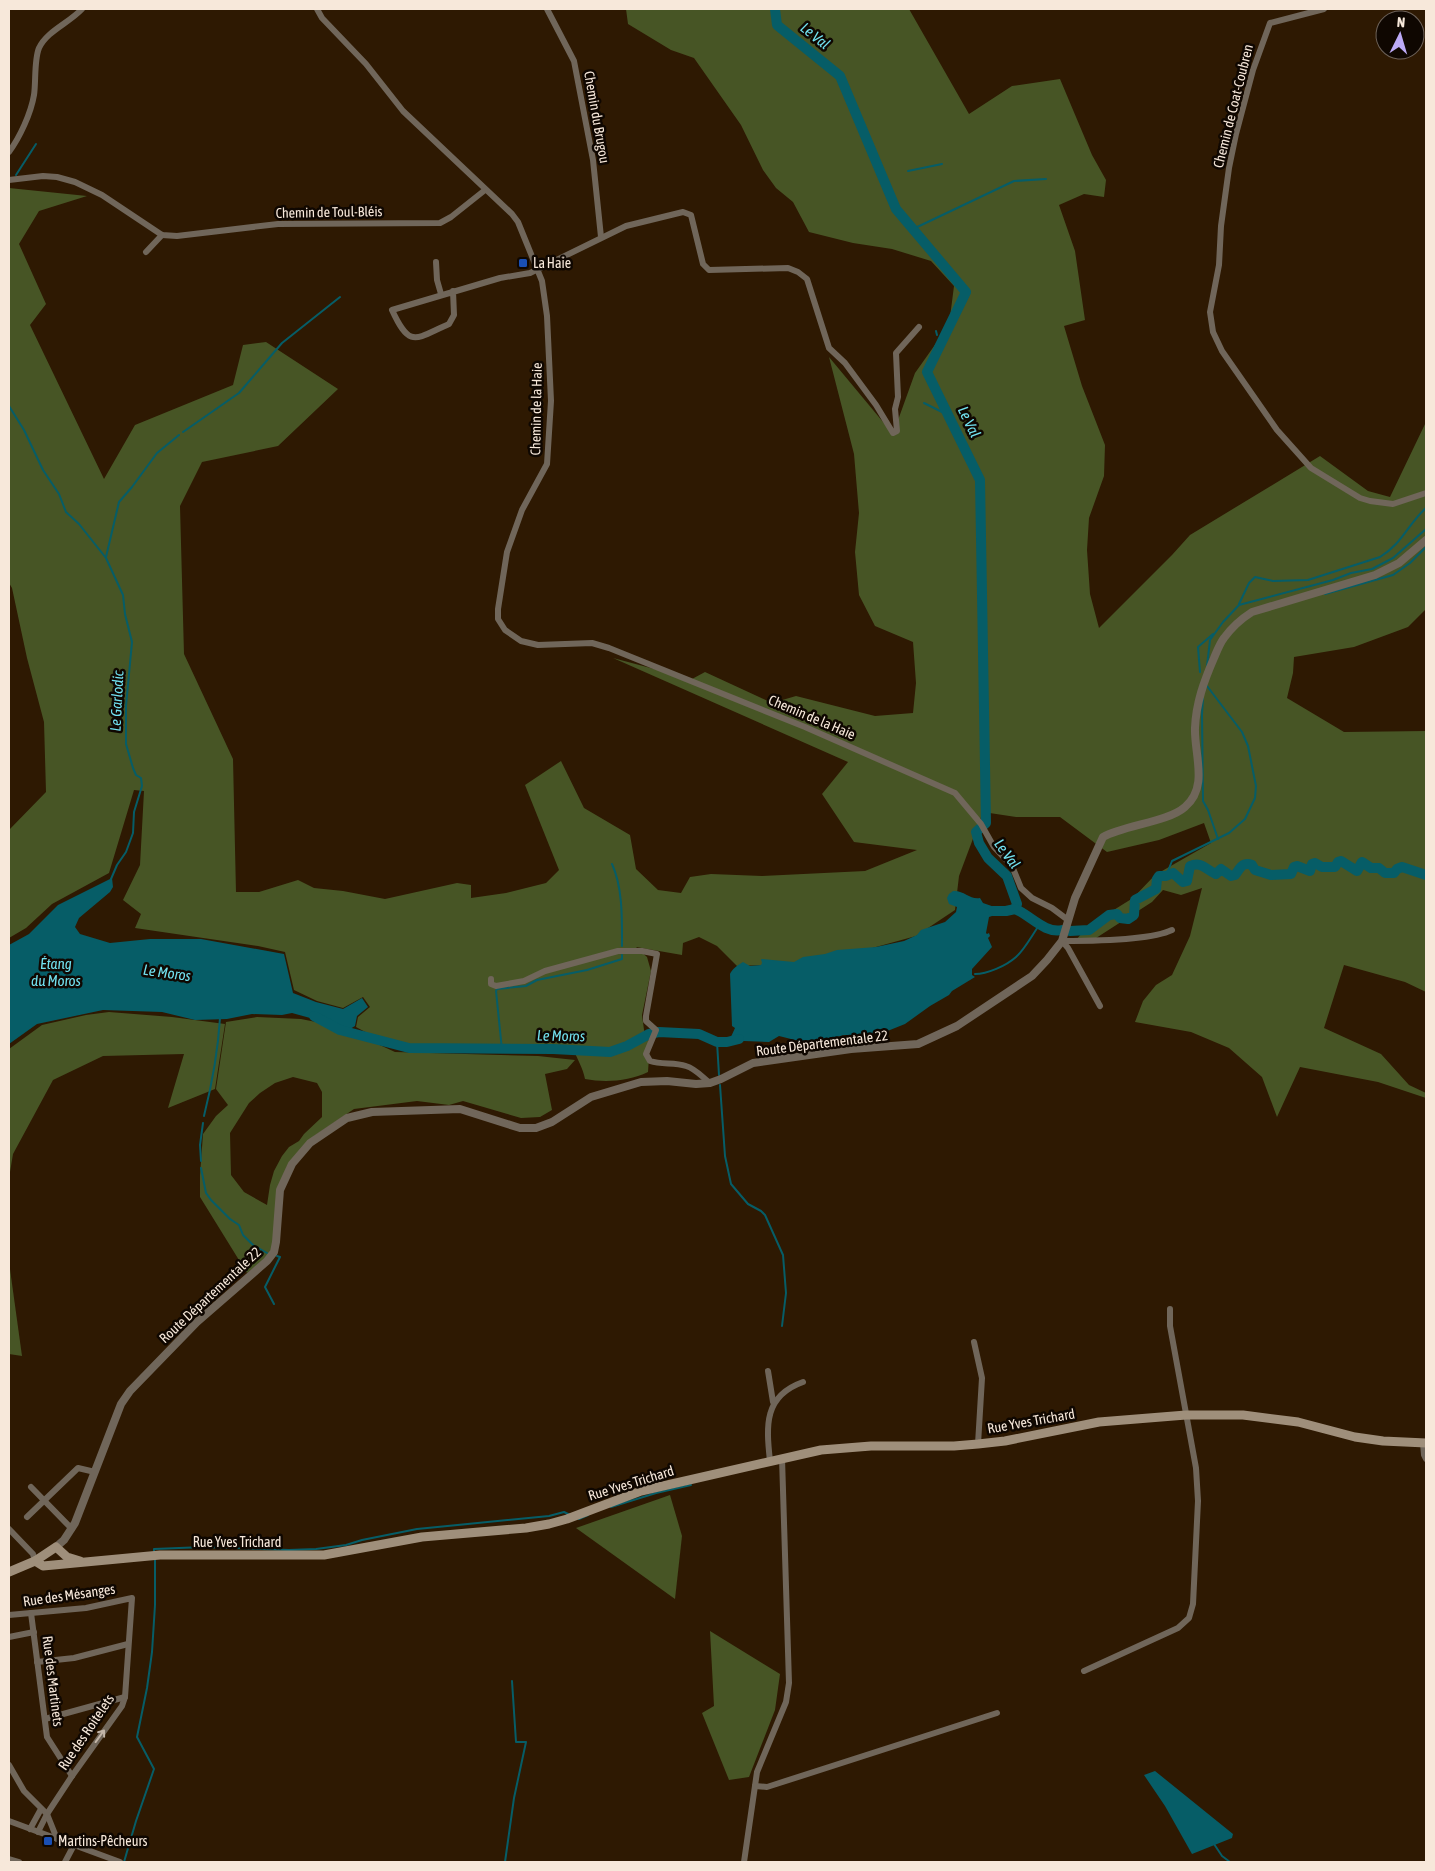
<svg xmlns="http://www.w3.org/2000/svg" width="1435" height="1871" viewBox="0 0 1435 1871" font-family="'Asap Condensed',sans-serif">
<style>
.forest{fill:#475525;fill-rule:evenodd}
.water{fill:#065d67}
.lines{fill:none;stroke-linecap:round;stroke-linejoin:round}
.stream{stroke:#065d67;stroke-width:2}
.river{stroke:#065d67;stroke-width:10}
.minor{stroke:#70665a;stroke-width:6}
.tertiary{stroke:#70665a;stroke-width:8}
.secondary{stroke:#9f8f7b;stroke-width:9}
.oneway{stroke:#c1b4a7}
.transit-dot{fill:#1a4fb4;stroke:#0f0701;stroke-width:2}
.labels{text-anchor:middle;stroke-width:5;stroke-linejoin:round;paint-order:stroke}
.street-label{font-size:14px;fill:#f7e8da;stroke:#0f0701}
.poi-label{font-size:14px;fill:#f7e8da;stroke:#0f0701;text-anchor:start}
.water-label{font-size:15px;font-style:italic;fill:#72e2f0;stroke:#0f0701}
</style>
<rect width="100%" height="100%" fill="#2e1902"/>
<g class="forest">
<path d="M 626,9 L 909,9 L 969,114 L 1012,86 L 1060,79 L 1092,155 L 1106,180 L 1104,197 L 1084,194 L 1059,205 L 1075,251 L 1085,320 L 1064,326 L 1082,386 L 1105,445 L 1104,476 L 1089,518 L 1087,550 L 1090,594 L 1099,628 L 1172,555 L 1190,535 L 1320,456 L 1368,491 L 1390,497 L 1426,422 L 1426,609 L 1408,627 L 1354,647 L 1294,657 L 1293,673 L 1287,698 L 1344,732 L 1426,731 L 1426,992 L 1405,982 L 1344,965 L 1324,1028 L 1381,1054 L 1409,1085 L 1426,1093 L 1426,1098 L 1378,1082 L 1300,1067 L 1277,1117 L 1262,1077 L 1229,1048 L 1191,1032 L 1135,1022 L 1143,1001 L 1156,985 L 1172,975 L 1190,936 L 1202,888 L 1181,895 L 1163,890 L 1152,902 L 1093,940 L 1076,940 L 1088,926 L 1133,898 L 1155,875 L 1211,843 L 1204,823 L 1159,840 L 1107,852 L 1060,817 L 1016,817 L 983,812 L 959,876 L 955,910 L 916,936 L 854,953 L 795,964 L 737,966 L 717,946 L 699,937 L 683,943 L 682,955 L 636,947 L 647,957 L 651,971 L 642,1015 L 645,1037 L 650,1042 L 648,1072 C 629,1081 606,1083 585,1079 C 583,1068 577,1059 573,1048 L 508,1052 L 465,1046 L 436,1048 L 393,1047 L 356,1027 L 358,1017 L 370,1007 L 363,997 L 343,1008 L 317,1001 L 294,990 L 285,952 L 258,946 L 135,928 L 141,914 L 123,900 L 140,865 L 144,791 L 134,790 L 109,873 L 52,904 L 26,928 L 9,938 L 9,830 L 46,792 L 44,722 L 27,658 L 12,588 L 9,583 L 9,188 L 87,196 L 39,211 L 19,244 L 46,304 L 30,325 L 104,479 L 135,425 L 233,385 L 243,345 L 266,342 L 338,389 L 278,446 L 202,462 L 180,506 L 184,654 L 233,759 L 236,892 L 259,892 L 298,880 L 314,888 L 343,891 L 385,899 L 457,883 L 471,885 L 471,898 L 506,893 L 546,883 L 559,870 L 525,785 L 561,761 L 584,808 L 630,835 L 636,869 L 658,890 L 681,893 L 690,877 L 711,874 L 762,876 L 865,871 L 917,850 L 854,842 L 822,794 L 848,762 L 613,658 L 692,679 L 705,672 L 772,703 L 796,696 L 875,716 L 913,713 L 916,683 L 913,642 L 875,626 L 859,595 L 855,552 L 859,513 L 854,454 L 829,357 L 893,434 L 915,373 L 949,325 L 954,286 L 931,261 L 892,249 L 853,243 L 809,232 L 793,202 L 776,188 L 763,170 L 741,125 L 694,58 L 671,50 L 628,24 Z"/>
<polygon points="109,1012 172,1017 225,1024 215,1089 168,1108 184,1054 103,1056 53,1080 13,1154 9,1178 9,1049 42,1025 86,1015"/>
<path d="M 257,1017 L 301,1019 L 326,1024 L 360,1036 L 395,1052 L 538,1056 L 575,1060 L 567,1069 L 545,1074 L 552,1110 L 540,1117 L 521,1118 L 463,1101 L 449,1105 L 417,1101 L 354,1109 L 314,1136 L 287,1166 L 274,1252 L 247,1273 L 200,1197 L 200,1175 L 203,1134 L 216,1116 L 228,1105 L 216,1089 L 226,1022 ZM 293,1077 L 317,1083 L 322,1092 L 322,1117 L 304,1134 L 299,1141 L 289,1147 L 282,1156 L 274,1171 L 270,1185 L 267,1205 L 244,1192 L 231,1175 L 230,1133 L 249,1103 L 260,1093 L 275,1083 Z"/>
<polygon points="9,1262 22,1356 9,1354"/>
<polygon points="670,1495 682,1536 675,1599 576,1528"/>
<polygon points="710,1631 780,1674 775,1710 749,1777 729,1780 702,1713 714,1706"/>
</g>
<g class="water">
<polygon points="112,878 113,887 110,892 79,918 75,927 80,934 110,943 150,939 201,939 284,954 293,993 316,1002 343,1009 362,998 368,1007 357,1016 355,1026 350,1029 292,1013 282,1015 252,1014 227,1019 195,1020 162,1012 103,1010 37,1024 9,1044 9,945 29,934 58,905"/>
<path d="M 953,891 C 964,890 970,900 980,898 L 983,903 L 1006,911 L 1005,915 L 998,914 L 989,917 L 986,933 L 987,934 L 989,933 L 990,936 L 988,938 L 992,947 L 972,969 L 972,975 L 975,977 L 952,991 L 949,995 L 930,1006 L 905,1024 L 885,1032 L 859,1036 L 845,1035 L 822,1040 L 799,1041 L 779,1036 L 769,1042 L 744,1041 L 728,1043 L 727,1040 L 730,1039 L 735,1028 L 732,1026 L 730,974 C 732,969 738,965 743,962 L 750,966 L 761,965 L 762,963 L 761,959 L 794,962 L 803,957 L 825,954 L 837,950 L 876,947 L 904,941 L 917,935 L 921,930 L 945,922 L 956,912 L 957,907 L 949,904 L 947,898 L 949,894 Z"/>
<polygon points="1155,1771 1233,1834 1232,1838 1192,1854 1165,1806 1144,1775"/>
</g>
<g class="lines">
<g class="stream">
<polyline points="908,171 942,164"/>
<polyline points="16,175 36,144"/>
<polyline points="913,229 1014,181 1046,179"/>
<polyline points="936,331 937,335"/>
<polyline points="924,403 944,413"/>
<polyline points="9,406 24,430 43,470 59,494 66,512 79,524 106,558 123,595 125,614 132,642 126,706 126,744 133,768 136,775 141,778 142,786 134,812 133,833 126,852 117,865 111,879"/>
<polyline points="183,432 239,393 282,343 340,297"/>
<polyline points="106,557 119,502 132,487 157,453 179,435"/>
<polyline points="1325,594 1393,575 1410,563 1426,547"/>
<path d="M 1239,604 L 1249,583 L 1255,577 L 1273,581 L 1308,580 L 1380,557 C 1402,544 1408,524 1426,508"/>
<polyline points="1207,666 1210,640 1223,622 1239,605 1333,580 1351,573 1372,569 1393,558 1426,529"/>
<polyline points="1200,672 1198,647 1213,634"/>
<polyline points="1203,698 1202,714 1203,801 1208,810 1218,839"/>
<path d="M 612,864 C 623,888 622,920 622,946"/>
<polyline points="1166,876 1172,861 1229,833 1245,819 1255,798 1256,786 1248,746 1242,732 1207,686"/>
<path d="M 975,974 C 987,974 1006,966 1016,957 C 1025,949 1032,935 1040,924"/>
<polyline points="717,1042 719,1075"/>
<polyline points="502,1050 496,991 497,989 526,986 537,980 587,970 622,959 622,955"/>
<polyline points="720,1085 725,1156 731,1184 748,1204 761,1211 765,1215 783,1255 786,1293 782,1326"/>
<path d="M 204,1116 C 212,1084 218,1051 220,1018"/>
<polyline points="201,1161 200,1145 203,1123"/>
<polyline points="201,1168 206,1193 211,1200 230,1219 239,1225 243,1235 253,1245 267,1253"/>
<polyline points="274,1304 265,1287 280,1257 277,1256"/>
<polyline points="611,1507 656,1493 691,1485"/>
<polyline points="579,1519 588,1515"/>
<polyline points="154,1552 154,1549 204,1547 289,1550 316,1549 346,1545 362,1540 417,1529 549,1516 564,1512 570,1515"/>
<polyline points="1214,1844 1222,1856 1230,1862"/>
<polyline points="124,1862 136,1821 154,1769 137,1737 147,1688 152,1652 155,1605 155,1559"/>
<polyline points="505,1862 514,1798 526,1742 516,1742 512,1681"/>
</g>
<g class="river">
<polyline points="775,9 777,25 840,76 896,209 966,292 927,372 980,480 986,823 976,832 979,843 988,858 1007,876 1017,904 1015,909"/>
<path d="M 993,911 L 1006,911 L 1015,909 C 1030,915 1045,934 1062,930"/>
<path d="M 1070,931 L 1089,930 L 1109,915 L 1117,914 L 1120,918 L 1128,919 L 1134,915 L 1135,900 L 1156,889 L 1157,879 L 1159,876 L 1166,876 L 1173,873 L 1183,882 L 1187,881 L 1190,866 C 1202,861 1206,870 1216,874 L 1221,869 L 1231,876 L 1235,875 C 1240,869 1242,861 1252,865 L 1255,870 L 1271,875 L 1291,874 L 1294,867 L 1297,866 L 1310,871 L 1312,864 L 1315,863 L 1322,867 L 1335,867 L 1338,862 L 1341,861 L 1357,871 L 1362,862 L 1371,868 L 1379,868 L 1385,873 L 1394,873 L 1397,869 L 1402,867 L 1426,875"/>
<polyline points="314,1016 340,1030 409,1048 553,1049 610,1052 627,1046 649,1034 659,1032 699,1034 717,1042 727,1042 739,1039"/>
</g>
<g class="minor">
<polyline points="317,9 322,18 366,64 403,111 512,214 518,222 542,281 547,316 551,401 547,464 522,510 507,552 498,609 498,619 505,630 521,641 538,645 592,643 609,648 805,727 955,793 981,824 994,847 1012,866 1021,888 1032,898 1052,908 1068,920"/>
<polyline points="547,9 574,61 593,160 601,237"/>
<polyline points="1324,9 1270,23 1253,70 1236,134 1229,168 1221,226 1219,265 1210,312 1213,332 1222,351 1277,430 1311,468 1360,498 1370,501 1393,504 1426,493"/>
<path d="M 9,152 C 20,137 31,113 34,95 C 36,82 34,60 39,48 C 47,31 69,23 82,9"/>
<polyline points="9,180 43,176 57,177 75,182 102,195 162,235 177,236 278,224 440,223 451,217 485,190"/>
<polyline points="146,252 162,235"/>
<polyline points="436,262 437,280 441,294"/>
<path d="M 453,291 L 454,315 L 449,324 C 415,339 410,349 392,310 L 500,278 L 530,273 L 626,226 L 683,212 L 691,215 L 703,264 L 709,270 L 788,268 L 798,272 L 807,279 L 829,348 L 845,363 L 876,405 L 893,433 L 897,431 L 895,409 L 898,397 L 896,353 L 919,327"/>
<path d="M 1062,941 C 1088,941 1151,940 1172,930"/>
<polyline points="1062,941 1068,948 1100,1006"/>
<path d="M 491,979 L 491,984 L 496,986 L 524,981 L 545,971 L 618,951 L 642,951 L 657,954 L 646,1016 L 646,1021 L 656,1030 L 646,1054 L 650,1061 C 662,1065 674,1062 686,1066 C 696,1069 702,1077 710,1083"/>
<polyline points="974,1342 982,1378 978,1444"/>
<polyline points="768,1371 773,1402"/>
<polyline points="1423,1443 1424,1455 1426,1459"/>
<path d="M 770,1461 C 766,1425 764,1396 803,1382"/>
<polyline points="31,1487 72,1529"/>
<polyline points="27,1517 78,1468 95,1472"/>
<polyline points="9,1529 33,1554 35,1561"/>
<polyline points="31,1613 47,1737 72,1776"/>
<polyline points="9,1615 86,1608 132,1598 125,1697 122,1706 72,1776 47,1814 38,1832"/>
<polyline points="9,1637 34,1632"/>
<polyline points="37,1662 74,1658 128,1644"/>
<polyline points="1084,1671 1178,1628 1189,1618 1193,1604 1198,1501 1196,1468 1170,1326 1170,1309"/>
<polyline points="45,1719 125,1697"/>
<polyline points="9,1765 24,1791 47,1814 57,1839"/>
<polyline points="755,1786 767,1787 997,1713"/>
<polyline points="9,1821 120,1862"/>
<polyline points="30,1829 41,1809"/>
<polyline points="9,1859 19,1862"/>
<polyline points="65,1862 74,1845"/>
<polyline points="744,1862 757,1772 786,1702 789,1683 782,1458"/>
</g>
<path class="tertiary" d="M 56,1547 L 64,1540 L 75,1523 L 121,1404 L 130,1391 L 197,1322 L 267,1261 L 274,1252 L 276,1242 L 280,1190 L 292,1164 L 310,1143 L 347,1118 L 372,1112 L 460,1109 L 520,1128 L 536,1128 L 552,1122 L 591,1097 L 641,1082 L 667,1081 L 696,1084 L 710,1083 L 721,1079 L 753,1063 L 851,1049 L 918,1044 L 957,1026 L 1032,976 L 1047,960 L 1062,941 L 1075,898 L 1103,837 C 1125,825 1168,822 1185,807 C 1209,787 1194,754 1195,728 C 1196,703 1204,681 1214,658 C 1217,651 1220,643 1224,638 C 1232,627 1241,619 1252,612 L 1375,575 L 1399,563 L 1426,540"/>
<g class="secondary">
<polyline points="35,1561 43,1566 160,1555 324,1555 422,1537 526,1528 549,1524 567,1519 641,1491 821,1450 871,1446 954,1446 978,1444 1005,1441 1099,1422 1186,1415 1243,1415 1298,1422 1355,1437 1383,1441 1426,1443"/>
<polyline points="9,1572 35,1561 56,1547 67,1557 80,1561"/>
</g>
</g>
<defs><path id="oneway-shaft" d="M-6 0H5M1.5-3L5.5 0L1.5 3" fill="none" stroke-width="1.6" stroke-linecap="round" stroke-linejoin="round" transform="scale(1.25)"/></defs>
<use class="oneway" href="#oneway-shaft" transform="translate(100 1736) rotate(-54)"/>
<g class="transit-dot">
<rect x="518" y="258" width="10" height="10" rx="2.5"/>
<rect x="43" y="1836" width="10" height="10" rx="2.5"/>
</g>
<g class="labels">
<g class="street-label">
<text transform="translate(1233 106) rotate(-76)" y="5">Chemin de Coat-Coubren</text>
<text transform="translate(597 117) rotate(80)" y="5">Chemin du Brugou</text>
<text transform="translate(329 212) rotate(-1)" y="5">Chemin de Toul-Bléis</text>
<text transform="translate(536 409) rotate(-89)" y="5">Chemin de la Haie</text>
<text transform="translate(812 717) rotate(23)" y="5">Chemin de la Haie</text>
<text transform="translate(822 1043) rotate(-7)" y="5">Route Départementale 22</text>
<text transform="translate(210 1295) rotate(-43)" y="5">Route Départementale 22</text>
<text transform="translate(1031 1421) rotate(-10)" y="5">Rue Yves Trichard</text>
<text transform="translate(631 1483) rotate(-17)" y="5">Rue Yves Trichard</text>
<text x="237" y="1547">Rue Yves Trichard</text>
<text transform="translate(69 1595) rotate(-8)" y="5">Rue des Mésanges</text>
<text transform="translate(53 1681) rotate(83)" y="5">Rue des Martinets</text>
<text transform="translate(86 1732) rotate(-56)" y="5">Rue des Roitelets</text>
</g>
<g class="poi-label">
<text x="533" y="268">La Haie</text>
<text x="58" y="1846">Martins-Pêcheurs</text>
</g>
<g class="water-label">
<text transform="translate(815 36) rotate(39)" y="5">Le Val</text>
<text transform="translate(969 422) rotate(64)" y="5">Le Val</text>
<text transform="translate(117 701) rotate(-87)" y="5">Le Garlodic</text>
<text transform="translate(1007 854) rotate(54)" y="5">Le Val</text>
<text x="56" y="969">Étang<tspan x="56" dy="17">du Moros</tspan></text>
<text transform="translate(167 973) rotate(8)" y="5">Le Moros</text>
<text transform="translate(561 1036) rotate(1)" y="5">Le Moros</text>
</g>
</g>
<rect width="1435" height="1871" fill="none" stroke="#f7e8da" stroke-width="20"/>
<g transform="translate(1400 35) rotate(5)"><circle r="24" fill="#0f0701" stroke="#6c6158"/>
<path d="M0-4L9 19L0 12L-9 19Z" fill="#bcaaf6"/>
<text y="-8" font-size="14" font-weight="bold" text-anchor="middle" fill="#f7e8da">N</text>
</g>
</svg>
